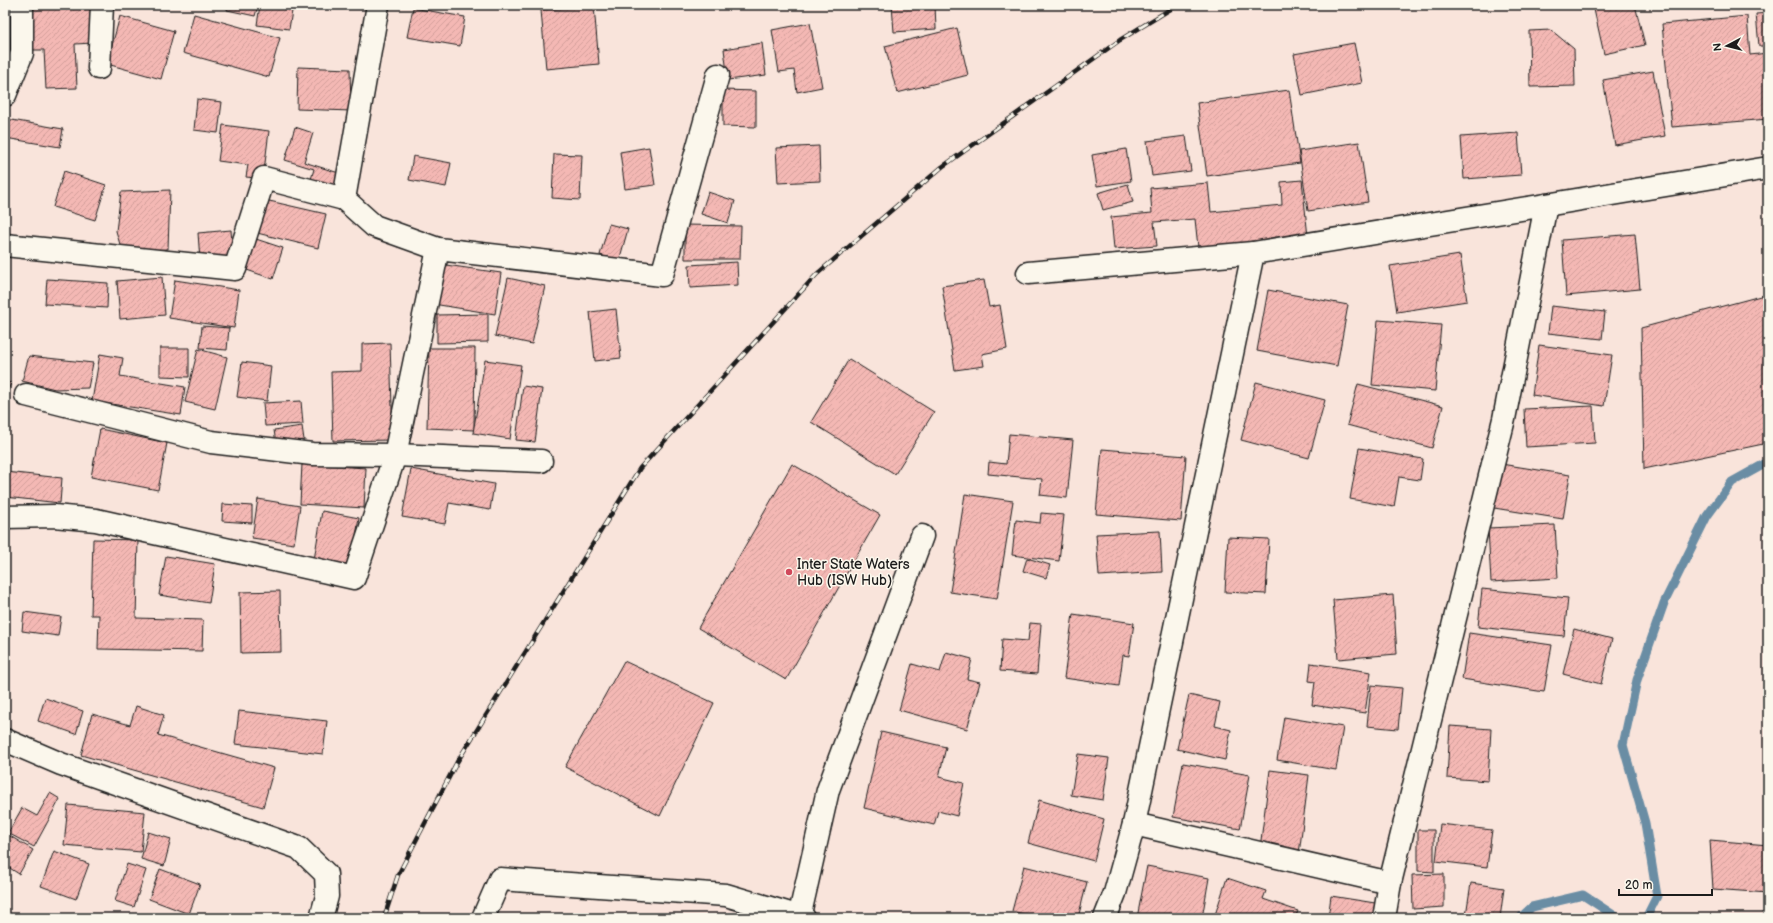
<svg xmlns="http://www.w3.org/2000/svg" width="1773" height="923" viewBox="0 0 1773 923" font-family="'Balsamiq Sans',sans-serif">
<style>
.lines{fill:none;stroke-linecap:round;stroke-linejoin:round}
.stream{stroke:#6a8da4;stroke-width:9}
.building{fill:url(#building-hatch);stroke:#1c1c1c}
.street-casing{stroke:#1c1c1c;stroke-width:25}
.secondary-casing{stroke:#1c1c1c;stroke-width:25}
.street{stroke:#fbf7ec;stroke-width:22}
.secondary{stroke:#fbf7ec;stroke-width:22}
.rail-casing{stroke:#1c1c1c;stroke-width:4.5}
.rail{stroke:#fbf7ec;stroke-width:3;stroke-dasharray:9;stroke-linecap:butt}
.poi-dot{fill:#d1495b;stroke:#fbf7ec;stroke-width:1.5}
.labels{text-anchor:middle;stroke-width:3;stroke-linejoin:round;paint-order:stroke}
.poi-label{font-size:14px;fill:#1c1c1c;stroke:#fbf7ec;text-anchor:start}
</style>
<defs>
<pattern id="building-hatch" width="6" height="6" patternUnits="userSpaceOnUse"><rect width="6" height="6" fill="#f4b8b4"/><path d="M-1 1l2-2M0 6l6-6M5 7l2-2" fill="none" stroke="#d19e9a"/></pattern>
</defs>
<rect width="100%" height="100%" fill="#f9e4db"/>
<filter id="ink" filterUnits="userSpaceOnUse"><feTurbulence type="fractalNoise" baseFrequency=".025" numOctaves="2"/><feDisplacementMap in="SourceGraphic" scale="8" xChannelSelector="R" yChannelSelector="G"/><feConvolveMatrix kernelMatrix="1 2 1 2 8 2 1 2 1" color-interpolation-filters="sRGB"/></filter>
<g filter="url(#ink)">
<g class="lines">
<g class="stream">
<polyline points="1520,918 1532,907 1583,895 1618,918"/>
<polyline points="1646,918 1657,896 1645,823 1623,745 1637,680 1664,603 1707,516 1732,482 1768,462"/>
</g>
</g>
<g class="building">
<polygon points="31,5 91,5 93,43 75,44 77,88 46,89 44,50 33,50"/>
<polygon points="228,5 258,5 255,16 227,10"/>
<polygon points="260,5 293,5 289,29 257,25"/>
<polygon points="892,5 935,5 936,29 894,32"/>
<polygon points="1593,5 1635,5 1645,45 1604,54"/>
<polygon points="594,6 599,64 546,69 541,10"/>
<polygon points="413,8 465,17 460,46 407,37"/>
<polygon points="1768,13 1768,46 1759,46 1756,14"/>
<polygon points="194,14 280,38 269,77 183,53"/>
<polygon points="120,16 174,31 161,79 107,64"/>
<polygon points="1747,16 1750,55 1768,53 1768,119 1672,127 1662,24"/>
<polygon points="810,23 822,87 797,92 794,70 779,72 772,30"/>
<polygon points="957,28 968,75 897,93 885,46"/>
<polygon points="1551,30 1574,49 1575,86 1530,87 1529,31"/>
<rect x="5" y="37" width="4" height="30"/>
<polygon points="762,43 766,75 728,80 724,49"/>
<polygon points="1354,43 1362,83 1302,95 1294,54"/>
<polygon points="298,67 350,69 351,111 297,109"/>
<polygon points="1653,71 1665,136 1615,145 1603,80"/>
<polygon points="723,90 756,91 756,127 723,126"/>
<polygon points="1289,90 1300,163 1207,176 1197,103"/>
<polygon points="197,99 222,102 218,133 194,130"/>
<polygon points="6,119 63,129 60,147 5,138"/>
<polygon points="223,125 269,131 263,179 246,177 248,165 218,161"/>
<polygon points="295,127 313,133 304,162 342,174 333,201 307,193 314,169 285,160"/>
<polygon points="1518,133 1521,175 1464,179 1461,137"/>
<polygon points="1186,136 1191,171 1152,176 1147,141"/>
<polygon points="1359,142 1368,202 1308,211 1299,151"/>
<polygon points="819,146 820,181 778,183 776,148"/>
<polygon points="649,147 655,185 625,189 620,152"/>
<polygon points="1126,149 1131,181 1097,186 1092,155"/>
<polygon points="554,154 582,155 580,200 552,198"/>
<polygon points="413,156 451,163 446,187 409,180"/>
<polygon points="64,171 106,185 95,220 53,207"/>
<polygon points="1302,180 1308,237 1198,247 1195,219 1154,222 1157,246 1114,249 1111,217 1152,213 1150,188 1208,183 1211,212 1282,205 1281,182"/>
<polygon points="1128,184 1133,202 1103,210 1098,193"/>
<polygon points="170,190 168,249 122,251 116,231 121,192"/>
<polygon points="708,192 735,201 728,223 701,214"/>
<polygon points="265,200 326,214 318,248 257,233"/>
<polygon points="609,224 628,229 619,261 600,255"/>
<polygon points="685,225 741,226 740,259 685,259"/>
<polygon points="231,230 233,257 200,260 198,233"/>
<polygon points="1635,234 1640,289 1566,296 1562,240"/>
<polygon points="253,238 283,248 273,279 244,269"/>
<polygon points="1460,255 1467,301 1397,312 1390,266"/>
<polygon points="737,262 738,285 690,288 689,265"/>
<polygon points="439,264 501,273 495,314 433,304"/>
<polygon points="162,277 165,315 120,319 117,281"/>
<polygon points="508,278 545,286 532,344 495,336"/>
<polygon points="47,279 108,283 107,308 45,304"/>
<polygon points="175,280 239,290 234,328 169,318"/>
<polygon points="984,280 989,307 1000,305 1007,349 982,354 984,366 955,370 942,286"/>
<polygon points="1268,290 1348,305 1337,366 1257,351"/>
<polygon points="1768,294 1768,443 1644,469 1641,328"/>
<polygon points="1551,306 1605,312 1602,339 1548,333"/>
<polygon points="616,309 621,358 595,361 590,312"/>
<polygon points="488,314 488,342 437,343 437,315"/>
<polygon points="1378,320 1441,325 1435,391 1372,385"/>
<polygon points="202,326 229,328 227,350 200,348"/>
<polygon points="390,343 393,440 333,441 331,372 362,371 362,344"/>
<polygon points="1539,345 1612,355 1604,406 1532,395"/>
<polygon points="160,348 189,348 189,377 160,376"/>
<polygon points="429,348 475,348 474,430 427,428"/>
<polygon points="198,349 227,357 215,409 185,402"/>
<polygon points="100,354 123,358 120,376 185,387 181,415 92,401"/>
<polygon points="29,356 93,363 88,388 55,389 22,381"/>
<polygon points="849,359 934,412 895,474 811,422"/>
<polygon points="485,360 521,365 510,439 473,433"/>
<polygon points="242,362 271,366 267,401 237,397"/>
<polygon points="5,381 11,383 5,398"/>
<polygon points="1256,382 1325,400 1309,458 1241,440"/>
<polygon points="1358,384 1443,406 1432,448 1347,425"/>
<polygon points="523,386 542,389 535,442 516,440"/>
<polygon points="301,401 303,424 265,426 263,403"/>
<polygon points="1593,406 1595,443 1526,447 1524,409"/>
<polygon points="302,426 304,440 276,443 274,430"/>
<polygon points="100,429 167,443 158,490 91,477"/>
<polygon points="1009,434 1073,440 1067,498 1040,495 1042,479 988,474 989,462 1006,464"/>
<polygon points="1359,448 1423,459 1420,480 1399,477 1394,507 1350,499"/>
<polygon points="1102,449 1186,456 1181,521 1096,514"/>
<polygon points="302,464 366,468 364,508 300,504"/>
<polygon points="792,464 880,515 786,680 698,628"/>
<polygon points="1501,464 1570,475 1563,519 1494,508"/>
<polygon points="411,469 494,484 490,510 449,503 445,524 402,517"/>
<polygon points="5,472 62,478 60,503 5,497"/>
<polygon points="965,494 1013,501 997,599 950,592"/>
<polygon points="258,499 300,506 294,544 252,538"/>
<polygon points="223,504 252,506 252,523 222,521"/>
<polygon points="322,511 359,518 351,566 314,560"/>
<polygon points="1041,513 1064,515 1059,561 1012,555 1016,520 1040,523"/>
<polygon points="1555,525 1558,578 1491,582 1488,528"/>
<polygon points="1160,531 1162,572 1099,576 1096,534"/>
<polygon points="1228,537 1269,539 1266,594 1225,592"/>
<polygon points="93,539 138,540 136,618 203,620 202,651 98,649 99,615 91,615"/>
<polygon points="166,556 215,564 209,603 159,595"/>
<polygon points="1027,558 1050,565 1046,578 1023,571"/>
<polygon points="1482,589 1568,598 1564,636 1478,627"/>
<polygon points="280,591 281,652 241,653 240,592"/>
<polygon points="1393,595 1397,654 1338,659 1333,600"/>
<polygon points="24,612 61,617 58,636 22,631"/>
<polygon points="1073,614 1134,623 1129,656 1123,655 1119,686 1064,678"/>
<polygon points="1030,623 1041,624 1037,674 1000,671 1002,639 1028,641"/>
<polygon points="1574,629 1612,639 1601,684 1563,674"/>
<polygon points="1469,633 1552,645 1544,692 1462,679"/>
<polygon points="946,652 972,659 967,679 980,682 967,729 899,710 912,664 940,672"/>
<polygon points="624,661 714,703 660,816 565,767"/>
<polygon points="1311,663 1371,672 1365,713 1312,705 1315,682 1309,681"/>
<polygon points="1371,685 1402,688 1398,729 1367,726"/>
<polygon points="1189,695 1220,702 1215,726 1231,730 1225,760 1177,749"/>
<polygon points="45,698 83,711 76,734 38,721"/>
<polygon points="136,706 164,715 158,735 274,768 263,807 81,755 92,714 130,725"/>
<polygon points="239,711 327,721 323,754 235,744"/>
<polygon points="1284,717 1343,727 1336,770 1277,760"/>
<polygon points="1450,726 1491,729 1488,781 1447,778"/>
<polygon points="881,732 946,747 939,777 964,783 957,816 938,811 934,825 864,808"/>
<polygon points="1078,754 1109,758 1103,800 1071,795"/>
<polygon points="1183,763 1250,775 1240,829 1173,817"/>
<polygon points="1270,770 1309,775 1299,854 1260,848"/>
<polygon points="50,793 60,799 34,847 8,833 22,808 37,816"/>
<polygon points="1039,800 1104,819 1094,861 1028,843"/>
<polygon points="68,805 145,812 141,852 64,845"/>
<polygon points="1440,824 1492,830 1487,867 1436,861"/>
<polygon points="1418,830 1434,830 1434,872 1418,871"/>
<polygon points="148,832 171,839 164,866 141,859"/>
<polygon points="5,833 33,850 19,874 5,865"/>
<polygon points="1710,840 1768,845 1768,893 1713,889"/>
<polygon points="54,851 89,864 76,899 41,886"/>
<polygon points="127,864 146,870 134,907 115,901"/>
<polygon points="1024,866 1087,882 1078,918 1039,918 1012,911"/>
<polygon points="1147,866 1209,878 1202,918 1137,918"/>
<polygon points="160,869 200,884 189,914 149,899"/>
<polygon points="1444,874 1444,907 1413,909 1412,875"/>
<polygon points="1227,878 1266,891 1263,899 1298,911 1295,918 1214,918"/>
<polygon points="1471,883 1504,888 1500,918 1466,915"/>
<polygon points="1331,896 1375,903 1373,918 1328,918"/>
</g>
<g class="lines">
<defs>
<g id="street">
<polyline points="99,68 102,5"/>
<polyline points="5,95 22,53 22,5"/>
<polyline points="344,199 374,226 438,249"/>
<polyline points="1546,205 1768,168"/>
<polyline points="5,245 235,269 264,178 344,199 378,5"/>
<polyline points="1028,273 1253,253"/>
<polyline points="26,395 211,442 312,454 395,455 541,461"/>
<polyline points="5,517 54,516 96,520 354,578 395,455 438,249 662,275 718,75"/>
<polyline points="1134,824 1390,883"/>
<polyline points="799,918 828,790 922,536"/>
<polyline points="1105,918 1115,893 1134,824 1253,253 1546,205 1504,419 1390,883 1384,918"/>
</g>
<g id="secondary">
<polyline points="5,740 61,764 299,848 326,874 327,896 321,918"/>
<polyline points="483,918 500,879 726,895 804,918"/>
</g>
</defs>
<use href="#street" class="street-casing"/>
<use href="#secondary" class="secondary-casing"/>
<use href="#street" class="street"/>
<use href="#secondary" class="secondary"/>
<defs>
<polyline id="rail" points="384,918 398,875 457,762 640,468 817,274 942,167 1120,40 1177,5"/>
</defs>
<use href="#rail" class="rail-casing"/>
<use href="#rail" class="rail"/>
</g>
</g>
<circle class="poi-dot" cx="789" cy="572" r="4"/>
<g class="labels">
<g class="poi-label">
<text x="797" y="569">Inter State Waters<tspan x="797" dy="16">Hub (ISW Hub)</tspan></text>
</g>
</g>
<rect width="1773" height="923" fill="none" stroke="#fbf7ec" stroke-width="20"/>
<rect x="10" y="10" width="1753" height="903" fill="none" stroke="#1c1c1c" stroke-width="1.5" filter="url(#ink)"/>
<g transform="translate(1727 46) rotate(263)" stroke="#fbf7ec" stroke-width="3" paint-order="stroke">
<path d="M0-3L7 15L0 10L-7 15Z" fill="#1c1c1c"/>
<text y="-6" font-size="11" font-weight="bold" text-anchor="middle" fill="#1c1c1c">N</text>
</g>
<path d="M1619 889v6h93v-6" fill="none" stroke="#1c1c1c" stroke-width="2"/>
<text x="1625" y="889" font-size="12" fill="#1c1c1c" stroke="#fbf7ec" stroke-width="3" paint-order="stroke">20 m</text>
</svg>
